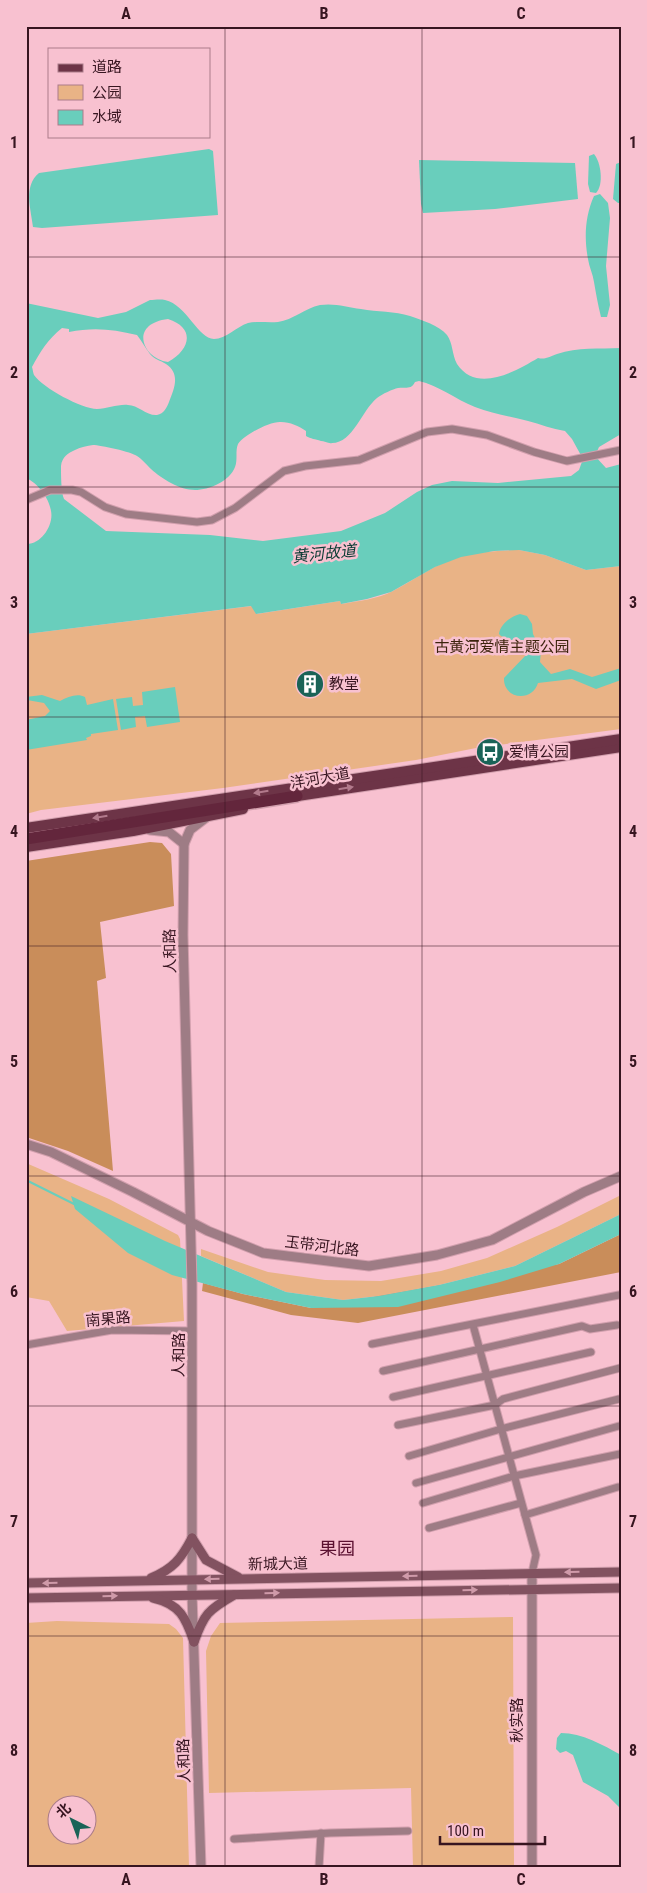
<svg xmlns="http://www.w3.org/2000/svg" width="647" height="1893" viewBox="0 0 647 1893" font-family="'Roboto Condensed','Noto Sans SC',sans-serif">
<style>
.green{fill:#e9b386;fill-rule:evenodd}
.forest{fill:#c98d5a}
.water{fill:#69cebc;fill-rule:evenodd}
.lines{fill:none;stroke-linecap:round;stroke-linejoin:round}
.stream{stroke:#69cebc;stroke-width:2}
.minor-casing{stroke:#d19fad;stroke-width:9}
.tertiary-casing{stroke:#d19fad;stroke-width:11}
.secondary-casing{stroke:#d19fad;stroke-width:11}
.primary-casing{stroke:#d19fad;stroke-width:12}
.trunk-casing{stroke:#d19fad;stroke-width:14}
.minor{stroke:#9e7c85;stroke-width:7}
.tertiary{stroke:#9e7c85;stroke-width:9}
.secondary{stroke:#825260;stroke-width:9}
.primary{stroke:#6d3447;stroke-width:10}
.trunk{stroke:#63263c;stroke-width:11}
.oneway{fill:#b27a8c}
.oneway2{fill:#cf9aa9}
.grid{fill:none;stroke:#371520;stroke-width:1;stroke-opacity:0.55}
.labels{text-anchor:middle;stroke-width:5;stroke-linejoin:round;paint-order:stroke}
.park-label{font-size:15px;fill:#3c230c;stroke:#f8c1d0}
.poi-label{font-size:15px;fill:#371520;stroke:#f8c1d0;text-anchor:start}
.street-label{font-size:15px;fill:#371520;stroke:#f8c1d0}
.water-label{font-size:16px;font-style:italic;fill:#0b3c34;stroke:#f8c1d0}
.quarter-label{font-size:18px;fill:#5b1030;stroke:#f8c1d0}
.neatline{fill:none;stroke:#371520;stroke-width:2}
.grid-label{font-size:16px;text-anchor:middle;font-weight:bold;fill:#371520}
</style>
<rect width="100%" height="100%" fill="#f8c1d0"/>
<g class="green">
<path d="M 519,550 L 545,555 L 586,570 L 621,566 L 621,729 L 476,748 L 416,760 L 223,788 L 41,810 L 26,814 L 26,634 L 252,606 L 257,614 L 340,601 L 341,604 C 358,601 378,599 393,591 C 416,579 436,563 462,556 C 480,552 500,550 519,550 Z"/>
<polygon points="26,1163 109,1199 178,1235 180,1239 184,1321 67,1331 49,1301 26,1297"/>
<polygon points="621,1195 621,1214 515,1266 439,1285 379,1296 343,1300 286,1292 201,1256 201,1249 268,1272 325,1280 381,1281 441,1271 487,1258 557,1227"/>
<polygon points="513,1617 514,1867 413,1867 411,1788 209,1793 206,1651 211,1636 220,1623"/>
<path d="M 57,1621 L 169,1624 L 176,1629 L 183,1638 L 189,1867 L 26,1867 L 26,1623 ZM 58,1806 L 88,1806 L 88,1836 L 58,1836 Z"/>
</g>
<g class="forest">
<polygon points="150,842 162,843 171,854 174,906 100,922 106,978 97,981 113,1171 68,1151 26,1137 26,861"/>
<polygon points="621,1234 621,1272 358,1323 291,1315 202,1291 203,1283 243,1294 311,1308 559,1264"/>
</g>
<g class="water">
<path d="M 209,149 L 213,151 L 218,215 L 42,228 L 33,227 C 31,209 23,186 39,173 Z"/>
<path d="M 594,154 C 601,162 604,185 596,193 L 590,192 L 588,184 L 589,156 Z"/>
<polygon points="419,160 575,163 578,199 495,209 423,213 421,204"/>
<polygon points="621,162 621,203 618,203 613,199 616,164"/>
<path d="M 600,194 L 608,203 L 610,218 L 606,266 L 610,305 L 607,317 L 601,317 C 598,305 596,294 594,282 C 593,274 589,267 588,259 C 584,238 585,216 594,196 Z"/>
<path d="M 150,300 C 154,300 160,299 165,300 C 187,305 198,339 214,339 C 226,339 236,327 248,323 C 257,321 268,323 278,322 C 293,320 305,308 320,305 C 335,303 347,307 361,309 C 377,312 395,311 410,316 C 421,320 439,325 447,335 C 453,343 452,355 457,364 C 477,394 516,371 538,358 C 546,360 550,356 557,354 C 578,347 599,349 621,348 L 621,434 L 599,447 L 595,456 L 606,468 L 621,464 L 621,566 L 586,570 L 545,555 L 519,550 L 494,551 L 461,557 L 435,567 L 391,592 L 367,599 L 341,604 L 340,601 L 256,614 L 251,606 L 26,634 L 26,544 C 41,545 54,525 51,511 C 49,498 38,483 26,478 L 26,303 L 98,318 L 126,312 ZM 168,319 C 196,328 190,350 168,362 C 143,359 128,324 168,319 ZM 62,328 L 69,329 L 69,332 C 93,327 113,329 137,335 C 142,341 145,348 150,354 C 155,360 160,360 166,364 C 181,374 174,389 169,402 C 167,407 164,414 157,415 C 147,416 138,405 128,405 C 118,404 107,409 97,409 C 82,409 43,388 34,375 C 33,373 33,370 32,367 C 40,352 48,339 62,328 ZM 419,381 C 438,385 455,399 475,407 C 492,414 510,416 528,421 C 540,424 552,429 565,431 L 572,439 L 583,459 L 579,470 L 571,476 L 498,483 L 452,481 L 432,485 L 417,492 L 385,513 L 341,531 L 263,541 L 210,535 L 106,531 L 64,499 C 61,492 61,475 61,466 C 62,457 68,453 75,450 C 81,447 87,446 93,445 C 100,445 132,452 137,456 C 142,459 147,465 151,469 C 162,479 180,490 195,490 C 209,490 230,481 235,467 C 238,459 235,451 238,444 C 244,435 270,421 281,422 C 290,422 299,426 306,431 L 306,436 C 311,439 315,439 321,441 C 324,441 329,444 332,443 C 353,443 362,410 377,398 C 382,394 393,389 398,388 C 406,387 411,390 415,382 Z"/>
<path d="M 520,614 L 527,616 L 532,624 L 533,634 L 541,650 L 540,662 L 551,674 L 570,669 L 592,677 L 621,668 L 621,680 L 596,689 L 572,679 L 538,683 C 532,703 503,699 504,678 L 528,653 L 527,647 L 501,636 L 499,634 C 500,625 511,616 520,614 Z"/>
<polygon points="175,687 180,722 147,727 145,716 135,717 136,727 121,730 116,699 132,697 133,706 143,705 142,692"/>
<path d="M 42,695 L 60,701 C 68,697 77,693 85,697 L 87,705 L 113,699 L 118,730 L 91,734 L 91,736 L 86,738 L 87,740 L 26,750 L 26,720 L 45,716 L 50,711 L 44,703 L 27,700 L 26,697 Z"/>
<polygon points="71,1196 165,1241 286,1292 343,1300 379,1296 439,1285 515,1266 621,1214 621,1234 559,1264 500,1282 398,1307 311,1308 243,1294 172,1275 128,1253 75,1209"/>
<path d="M 561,1733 C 582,1733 603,1745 621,1755 L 621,1809 L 608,1796 L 583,1782 L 573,1755 L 566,1751 L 560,1753 L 556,1749 L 557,1738 Z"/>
</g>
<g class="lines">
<polyline class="stream" points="26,1180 74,1204"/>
<defs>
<g id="minor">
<polyline points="26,500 50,490 72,490 81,492 105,507 126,514 197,522 212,520 235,508 284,471 305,466 359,460 427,432 452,429 487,435 534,452 567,461 621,450"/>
<polyline points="473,1325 536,1555 532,1573"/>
<polyline points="372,1344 619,1295"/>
<polyline points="26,1345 112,1330 192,1331"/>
<polyline points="383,1371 582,1326 590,1329 617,1325"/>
<polyline points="393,1397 591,1352"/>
<polyline points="398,1425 495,1405 503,1399 620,1368"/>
<polyline points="409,1456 501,1429 619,1399"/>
<polyline points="416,1483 619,1426"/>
<polyline points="423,1503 514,1476 620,1454"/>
<polyline points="525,1515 618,1487"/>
<polyline points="429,1528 521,1503"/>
<polyline points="234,1839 330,1833 408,1831"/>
<polyline points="319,1867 321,1833"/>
</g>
<g id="tertiary">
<polyline points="150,830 169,832 184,844 190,830 207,817"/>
<polyline points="184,844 183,935 192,1284 192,1594 201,1867"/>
<polyline points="26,1144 51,1152 133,1192 208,1231 263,1253 369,1266 437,1255 492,1240 584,1192 621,1176"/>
<polyline points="532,1867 532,1573"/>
</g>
<g id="secondary">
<polyline points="192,1538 206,1560 238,1577"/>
<path d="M 151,1578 C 173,1569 181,1559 192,1538"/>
<polyline points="26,1583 621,1572"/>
<polyline points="26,1598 621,1588"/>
<path d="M 153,1598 C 180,1604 186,1618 194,1642"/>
<path d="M 194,1642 C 204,1614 208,1610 234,1595"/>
</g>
<g id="primary">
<polyline points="291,797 621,747"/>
<polyline points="26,828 621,739"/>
<polyline points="26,847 133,831 243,809"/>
</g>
<polyline id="trunk" points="26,839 297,796"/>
</defs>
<use href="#minor" class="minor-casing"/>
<use href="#tertiary" class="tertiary-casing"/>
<use href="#secondary" class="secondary-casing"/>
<use href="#primary" class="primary-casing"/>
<use href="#trunk" class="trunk-casing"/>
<use href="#minor" class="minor"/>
<use href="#tertiary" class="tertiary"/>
<use href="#secondary" class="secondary"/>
<use href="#primary" class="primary"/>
<use href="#trunk" class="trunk"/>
</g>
<defs><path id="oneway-solid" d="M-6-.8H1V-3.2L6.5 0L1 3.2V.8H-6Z" transform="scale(1.25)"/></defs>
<g class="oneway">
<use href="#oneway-solid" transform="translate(346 788) rotate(-9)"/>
<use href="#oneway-solid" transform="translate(261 792) rotate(171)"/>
<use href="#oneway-solid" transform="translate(100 817) rotate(171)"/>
</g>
<g class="oneway2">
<use href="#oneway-solid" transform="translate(572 1572) rotate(179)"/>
<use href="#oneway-solid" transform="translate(410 1576) rotate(179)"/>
<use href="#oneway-solid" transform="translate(212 1579) rotate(179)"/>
<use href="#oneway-solid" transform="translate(50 1583) rotate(178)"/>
<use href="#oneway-solid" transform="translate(470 1590) rotate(-1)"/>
<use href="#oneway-solid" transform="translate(272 1593) rotate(-1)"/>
<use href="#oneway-solid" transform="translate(110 1596) rotate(-1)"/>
</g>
<path class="grid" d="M 225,26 L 225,1867M 422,26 L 422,1867M 26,257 L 621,257M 26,487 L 621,487M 26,717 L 621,717M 26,946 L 621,946M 26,1176 L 621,1176M 26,1406 L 621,1406M 26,1636 L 621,1636"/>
<defs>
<symbol id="building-disc" viewBox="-11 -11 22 22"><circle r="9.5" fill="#1a6357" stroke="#f8c1d0"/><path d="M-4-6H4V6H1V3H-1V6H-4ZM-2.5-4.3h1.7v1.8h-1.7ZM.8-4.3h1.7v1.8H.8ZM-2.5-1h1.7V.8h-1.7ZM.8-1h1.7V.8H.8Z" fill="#fff"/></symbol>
<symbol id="bus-disc" viewBox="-11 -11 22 22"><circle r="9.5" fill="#1a6357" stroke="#f8c1d0"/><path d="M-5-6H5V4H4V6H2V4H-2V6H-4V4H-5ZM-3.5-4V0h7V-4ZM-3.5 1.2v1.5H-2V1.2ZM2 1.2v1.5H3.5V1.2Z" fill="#fff"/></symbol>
</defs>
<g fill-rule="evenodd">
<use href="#building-disc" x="294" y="668" width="32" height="32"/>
<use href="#bus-disc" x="474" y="736" width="32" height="32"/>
</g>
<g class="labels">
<g class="park-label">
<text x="502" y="652">古黄河爱情主题公园</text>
</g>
<g class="poi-label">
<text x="329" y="689">教堂</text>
<text x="509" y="757">爱情公园</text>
</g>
<g class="street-label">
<text transform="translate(320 778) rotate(-10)" y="5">洋河大道</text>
<text transform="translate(170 951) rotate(-91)" y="5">人和路</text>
<text transform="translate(322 1246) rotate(7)" y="5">玉带河北路</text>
<text transform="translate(108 1319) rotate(-5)" y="5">南果路</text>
<text transform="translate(179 1355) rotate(-90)" y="5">人和路</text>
<text transform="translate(278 1564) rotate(-1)" y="5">新城大道</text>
<text transform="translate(517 1720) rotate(-90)" y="5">秋实路</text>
<text transform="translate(184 1761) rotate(-92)" y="5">人和路</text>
</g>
<g class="water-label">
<text transform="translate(324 553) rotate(-6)" y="6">黄河故道</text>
</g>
<g class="quarter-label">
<text x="337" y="1555">果园</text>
</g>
</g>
<rect width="647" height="1893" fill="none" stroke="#f8c1d0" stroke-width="55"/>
<rect x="48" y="48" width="162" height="90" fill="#f8c1d0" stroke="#ab7c8a"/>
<rect x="58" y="64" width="25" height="8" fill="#6d3447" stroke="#ab7c8a"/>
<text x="92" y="72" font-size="15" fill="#371520">道路</text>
<rect x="58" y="85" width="25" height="15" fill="#e9b386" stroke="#ab7c8a"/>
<text x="92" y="98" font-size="15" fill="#371520">公园</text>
<rect x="58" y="110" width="25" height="15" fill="#69cebc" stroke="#ab7c8a"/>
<text x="92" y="122" font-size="15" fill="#371520">水域</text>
<g transform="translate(72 1820) rotate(318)"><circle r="24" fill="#f8c1d0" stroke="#ab7c8a"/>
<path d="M0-4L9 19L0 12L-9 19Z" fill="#1a6357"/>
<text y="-8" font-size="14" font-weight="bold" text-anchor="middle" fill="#371520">北</text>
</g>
<path d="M440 1836v8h105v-8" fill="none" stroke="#371520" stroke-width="2.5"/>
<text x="447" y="1836" font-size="15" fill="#371520" stroke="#f8c1d0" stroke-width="4" paint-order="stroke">100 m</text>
<rect x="28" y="28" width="592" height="1838" class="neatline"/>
<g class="grid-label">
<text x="126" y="19">A</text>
<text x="324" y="19">B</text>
<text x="521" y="19">C</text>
<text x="14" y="148">1</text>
<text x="633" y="148">1</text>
<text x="14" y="378">2</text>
<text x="633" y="378">2</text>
<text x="14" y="608">3</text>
<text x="633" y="608">3</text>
<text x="14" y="837">4</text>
<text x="633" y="837">4</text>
<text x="14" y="1067">5</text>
<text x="633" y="1067">5</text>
<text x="14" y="1297">6</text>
<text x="633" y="1297">6</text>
<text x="14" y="1527">7</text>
<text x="633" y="1527">7</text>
<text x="14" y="1756">8</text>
<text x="633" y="1756">8</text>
<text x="126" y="1885">A</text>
<text x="324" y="1885">B</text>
<text x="521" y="1885">C</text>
</g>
</svg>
